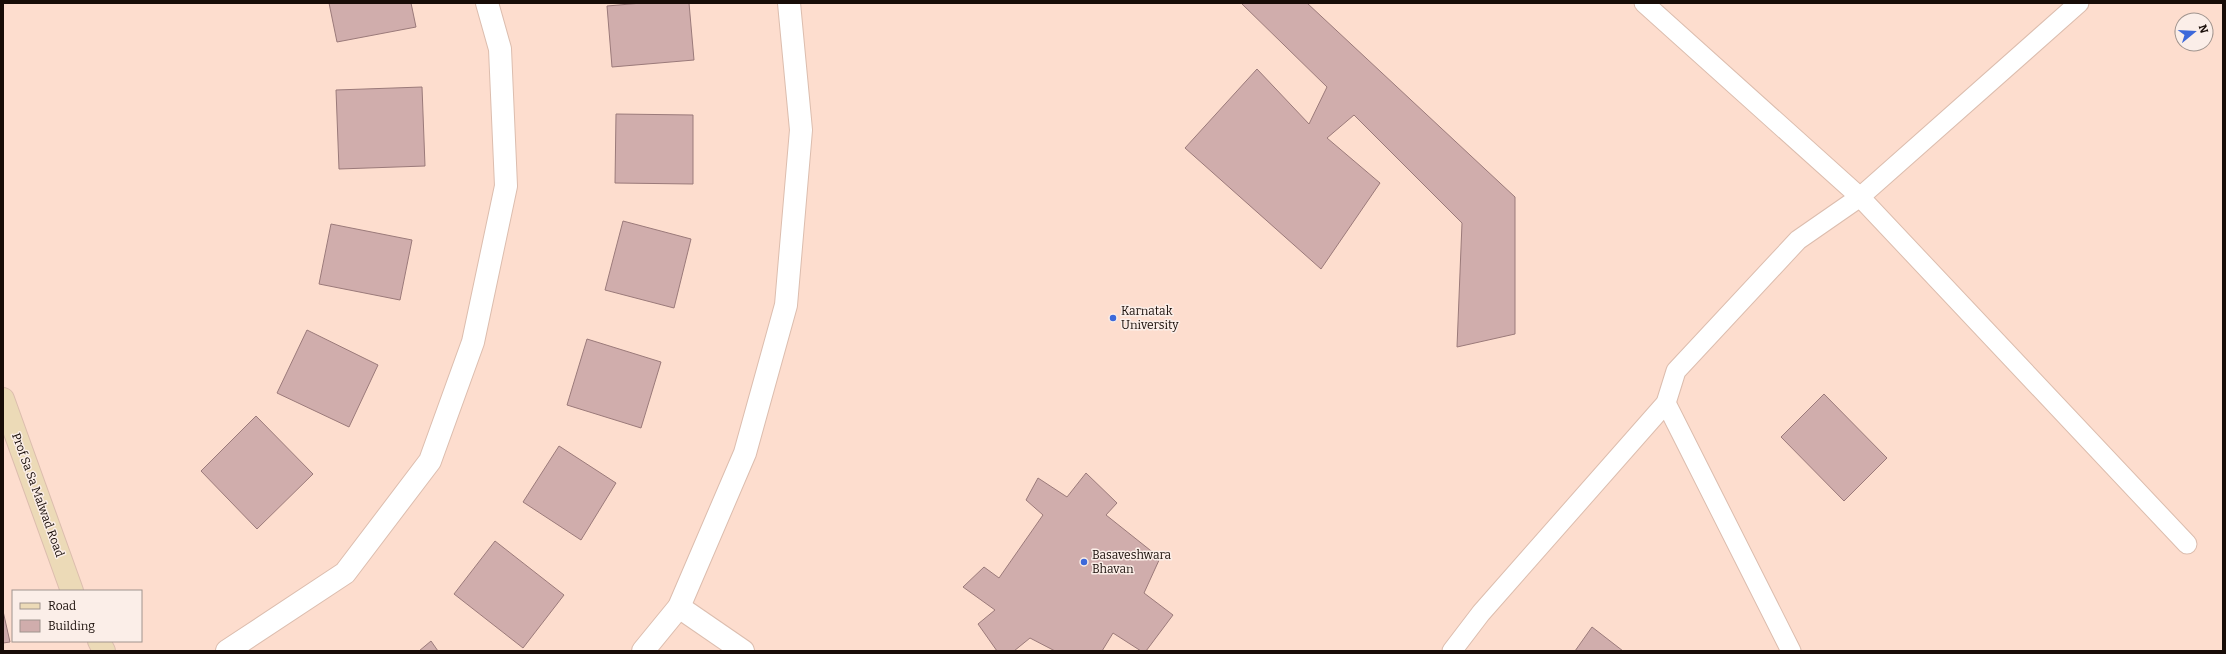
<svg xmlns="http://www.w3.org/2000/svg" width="2226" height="654" viewBox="0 0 2226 654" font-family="Bitter,serif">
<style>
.built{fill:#fdddce;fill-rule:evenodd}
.building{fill:#d0adac;stroke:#9b7a7a}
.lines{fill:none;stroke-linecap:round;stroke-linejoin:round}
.lane-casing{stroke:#dcbdae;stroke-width:21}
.street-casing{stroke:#dcbdae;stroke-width:24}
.secondary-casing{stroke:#dcbdae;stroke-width:24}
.lane{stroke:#fff;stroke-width:19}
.street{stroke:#fff;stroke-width:22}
.secondary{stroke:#ecdab7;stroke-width:22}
.poi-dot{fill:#3d69da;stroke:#fbeee8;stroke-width:1.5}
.labels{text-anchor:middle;stroke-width:3;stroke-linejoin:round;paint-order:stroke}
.poi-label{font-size:12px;fill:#170c07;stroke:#fbeee8;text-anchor:start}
.street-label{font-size:12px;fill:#170c07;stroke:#fbeee8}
</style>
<rect width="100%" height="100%" fill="#fbeee8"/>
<path class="built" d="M 3,3 L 2223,3 L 2223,651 L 3,651 ZM 2182,20 L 2206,20 L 2206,44 L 2182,44 ZM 13,591 L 141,591 L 141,641 L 13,641 Z"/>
<g class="building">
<polygon points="329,3 411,3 416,27 337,42"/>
<polygon points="642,3 689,3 694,60 612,67 607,6"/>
<polygon points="1241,3 1307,3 1515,197 1515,334 1457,347 1462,223 1354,115 1327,138 1380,183 1321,269 1185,148 1257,69 1309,124 1327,87"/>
<polygon points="422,87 425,166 339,169 336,90"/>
<polygon points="616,114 693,115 693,184 615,183"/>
<polygon points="623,221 691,239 674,308 605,290"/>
<polygon points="331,224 412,240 400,300 319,284"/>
<polygon points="307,330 378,365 349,427 277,393"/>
<polygon points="587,339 661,362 641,428 567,405"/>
<polygon points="1824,394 1887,458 1844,501 1781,437"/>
<polygon points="256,416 313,474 257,529 201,471"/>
<polygon points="559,446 616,483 581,540 523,502"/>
<polygon points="1086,473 1117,503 1106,515 1160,558 1144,593 1173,615 1146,651 1141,651 1113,633 1102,651 1055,651 1030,638 1014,651 997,651 978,624 995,610 963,587 984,567 999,578 1043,515 1026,500 1038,478 1067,497"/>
<polygon points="495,541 564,595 523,648 454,594"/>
<polygon points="3,611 10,642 3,643"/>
<polygon points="1592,627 1623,651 1575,651"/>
<polygon points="431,641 438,651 419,651"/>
</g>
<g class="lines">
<defs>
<g id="lane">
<polyline points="1644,3 1860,197 2187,544"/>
<polyline points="1666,403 1791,651"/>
<polyline points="1452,651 1481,613 1666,403 1676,371 1798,240 1860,197 2079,3"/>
</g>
<g id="street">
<polyline points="679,607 743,651"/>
<polyline points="227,651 345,573 430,461 473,342 506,186 500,49 487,3"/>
<polyline points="643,651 679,607 745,453 786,305 801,130 789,3"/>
</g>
<g id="secondary">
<polyline points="3,399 72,591"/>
<polyline points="99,641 104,651"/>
</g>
</defs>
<use href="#lane" class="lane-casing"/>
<use href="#street" class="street-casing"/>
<use href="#secondary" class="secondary-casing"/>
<use href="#lane" class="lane"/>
<use href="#street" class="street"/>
<use href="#secondary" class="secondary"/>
</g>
<g class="poi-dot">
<circle cx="1113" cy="318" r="4"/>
<circle cx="1084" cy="562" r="4"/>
</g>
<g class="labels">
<g class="poi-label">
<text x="1121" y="315">Karnatak<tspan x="1121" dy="14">University</tspan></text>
<text x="1092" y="559">Basaveshwara<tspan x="1092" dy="14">Bhavan</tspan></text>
</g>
<g class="street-label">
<text transform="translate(38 495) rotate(70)" y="4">Prof Sa Sa Malwad Road</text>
</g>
</g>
<rect width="2226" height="654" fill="none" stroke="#170c07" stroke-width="8"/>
<rect x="12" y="590" width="130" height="52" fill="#fbeee8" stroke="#a0948e"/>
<rect x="20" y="603" width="20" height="6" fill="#ecdab7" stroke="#a0948e"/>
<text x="48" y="610" font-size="12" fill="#170c07">Road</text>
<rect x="20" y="620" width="20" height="12" fill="#d0adac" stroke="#a0948e"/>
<text x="48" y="630" font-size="12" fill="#170c07">Building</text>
<g transform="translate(2194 32) rotate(72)"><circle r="19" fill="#fbeee8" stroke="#a0948e"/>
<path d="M0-3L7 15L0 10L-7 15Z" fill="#3d69da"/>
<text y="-6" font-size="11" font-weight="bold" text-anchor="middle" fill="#170c07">N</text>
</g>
</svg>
